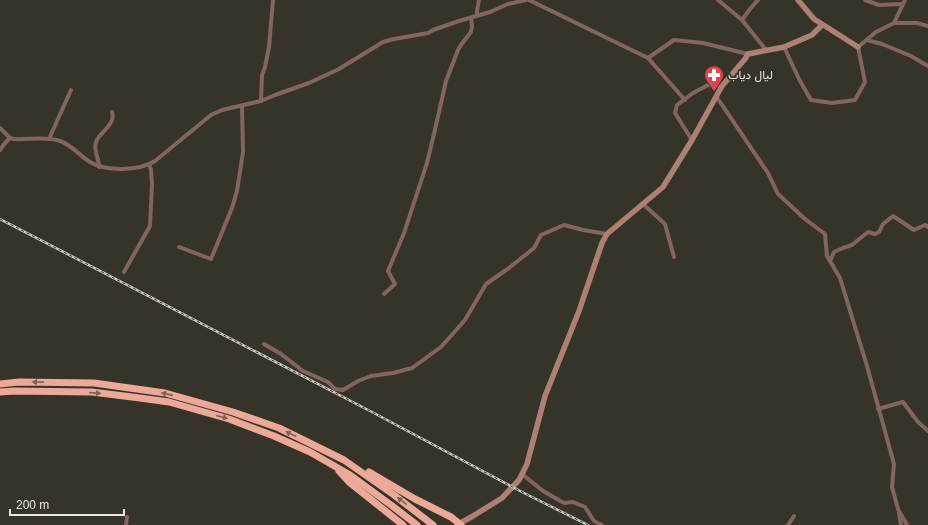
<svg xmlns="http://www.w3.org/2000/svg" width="928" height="525" viewBox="0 0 928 525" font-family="Helvetica,Vazirmatn,sans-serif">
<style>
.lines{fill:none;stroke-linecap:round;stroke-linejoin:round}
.street{stroke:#81655f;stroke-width:4}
.secondary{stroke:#ad8077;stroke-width:5.5}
.highway{stroke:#eca899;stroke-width:7}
.rail-casing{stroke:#cdcac3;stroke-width:2.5}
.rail{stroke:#363328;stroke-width:1;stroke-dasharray:3;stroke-linecap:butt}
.oneway{fill:#7f6255}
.labels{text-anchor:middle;stroke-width:3.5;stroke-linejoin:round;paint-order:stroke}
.poi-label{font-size:12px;fill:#ebe9e2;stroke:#363328;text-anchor:start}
</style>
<rect width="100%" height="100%" fill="#363328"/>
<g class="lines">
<g class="street">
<polyline points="529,0 648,58 674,40 703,43 748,54"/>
<polyline points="718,0 742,20 766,50"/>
<polyline points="865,0 879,5 903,4"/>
<polyline points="477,16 477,11 479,0"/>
<polyline points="742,20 750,9 758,0"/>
<polyline points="894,23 905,0"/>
<polyline points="867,40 882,44 911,56 928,66"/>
<polyline points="784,47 799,79 811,100 832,103 855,100 865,82 858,47 876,32 894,23 917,23 928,26"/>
<polyline points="648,58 685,100"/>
<polyline points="716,96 768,173 778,194 805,219 825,234 827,256 840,278 867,366 894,464 892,487 898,509 907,525"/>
<polyline points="261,101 262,75 265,67 269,47 273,0"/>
<path d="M 0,128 L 10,138 L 14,139 C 29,140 46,136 60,141 C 72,145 80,156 90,162 C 106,172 139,171 155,161 L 211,115 L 222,110 L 261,101 L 275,95 L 309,83 L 339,69 L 383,42 L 394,39 L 417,35 L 428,33 L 433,30 L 459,21 L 490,12 L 508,4 L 526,0"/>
<polyline points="49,139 71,90"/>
<polyline points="692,140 675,113 677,105 693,93 708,85 722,86"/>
<polyline points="0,150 5,143 10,138"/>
<path d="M 99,167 C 99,158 93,150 96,142 C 100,131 116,125 112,112"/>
<polyline points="643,204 665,224 674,257"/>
<polyline points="179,247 211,259 232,208 237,191 243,152 242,106"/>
<polyline points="830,261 834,252 843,248 852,245 868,232 875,234 879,232 883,224 893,216 914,230 925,225 928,227"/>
<polyline points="124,272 150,226 152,184 151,170 149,164"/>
<polyline points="384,294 395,284 388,271 404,233 427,163 434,134 446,81 458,50 461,45 471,32 472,26 471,18"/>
<polyline points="264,344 281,354 303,371 328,382 335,389 343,390 358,381 371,376 393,373 412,368 441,347 465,320 486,284 509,268 534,248 541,235 564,225 583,230 607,234"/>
<polyline points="878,409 903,402 918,422 928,431"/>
<polyline points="522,474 543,491 564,503 573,502 585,507 594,521 602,525"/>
<polyline points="899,513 901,525"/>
<polyline points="126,525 127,517"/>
<polyline points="788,525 794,516"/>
</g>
<g class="secondary">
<polyline points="798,0 814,19 858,47"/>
<polyline points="457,525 473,516 502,498 519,480 527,464 545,396 579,311 602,243 607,234 663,187 692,140 722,86 745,59 748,54 784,47 812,35 822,25"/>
</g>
<g class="highway">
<polyline points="0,384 19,382 94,383 165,393 233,412 279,428 344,460 394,495 433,525"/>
<polyline points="0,392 14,391 92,392 140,398 169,402 229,419 274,436 310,452 350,475 391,505 417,525"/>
<polyline points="339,471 349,482 403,525"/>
<polyline points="369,472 415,499 451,517 461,525"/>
</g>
<defs>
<polyline id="rail" points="0,219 372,412 522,492 588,525"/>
</defs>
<use href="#rail" class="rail-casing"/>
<use href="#rail" class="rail"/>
</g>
<defs><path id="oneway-solid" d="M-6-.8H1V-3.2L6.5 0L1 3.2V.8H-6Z"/></defs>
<g class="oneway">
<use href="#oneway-solid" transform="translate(38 382) rotate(-179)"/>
<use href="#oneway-solid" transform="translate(95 393) rotate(5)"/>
<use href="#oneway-solid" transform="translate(167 394) rotate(-167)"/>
<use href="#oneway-solid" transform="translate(222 417) rotate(15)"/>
<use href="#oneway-solid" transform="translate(291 434) rotate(-154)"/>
<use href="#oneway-solid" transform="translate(402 501) rotate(-143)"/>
</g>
<defs>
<symbol id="pharmacy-pin" viewBox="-11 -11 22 30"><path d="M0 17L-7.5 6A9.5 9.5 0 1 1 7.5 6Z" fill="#e0444e" stroke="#363328"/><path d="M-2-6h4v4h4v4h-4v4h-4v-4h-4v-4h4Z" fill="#fff"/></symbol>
</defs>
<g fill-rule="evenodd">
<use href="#pharmacy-pin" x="703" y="64" width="22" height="30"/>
</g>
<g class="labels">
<g class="poi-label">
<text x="728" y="79">ليال دياب</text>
</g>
</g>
<path d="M10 509v6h114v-6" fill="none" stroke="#ebe9e2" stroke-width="2"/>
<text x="16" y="509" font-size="12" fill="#ebe9e2" stroke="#363328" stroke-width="3" paint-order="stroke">200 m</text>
</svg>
